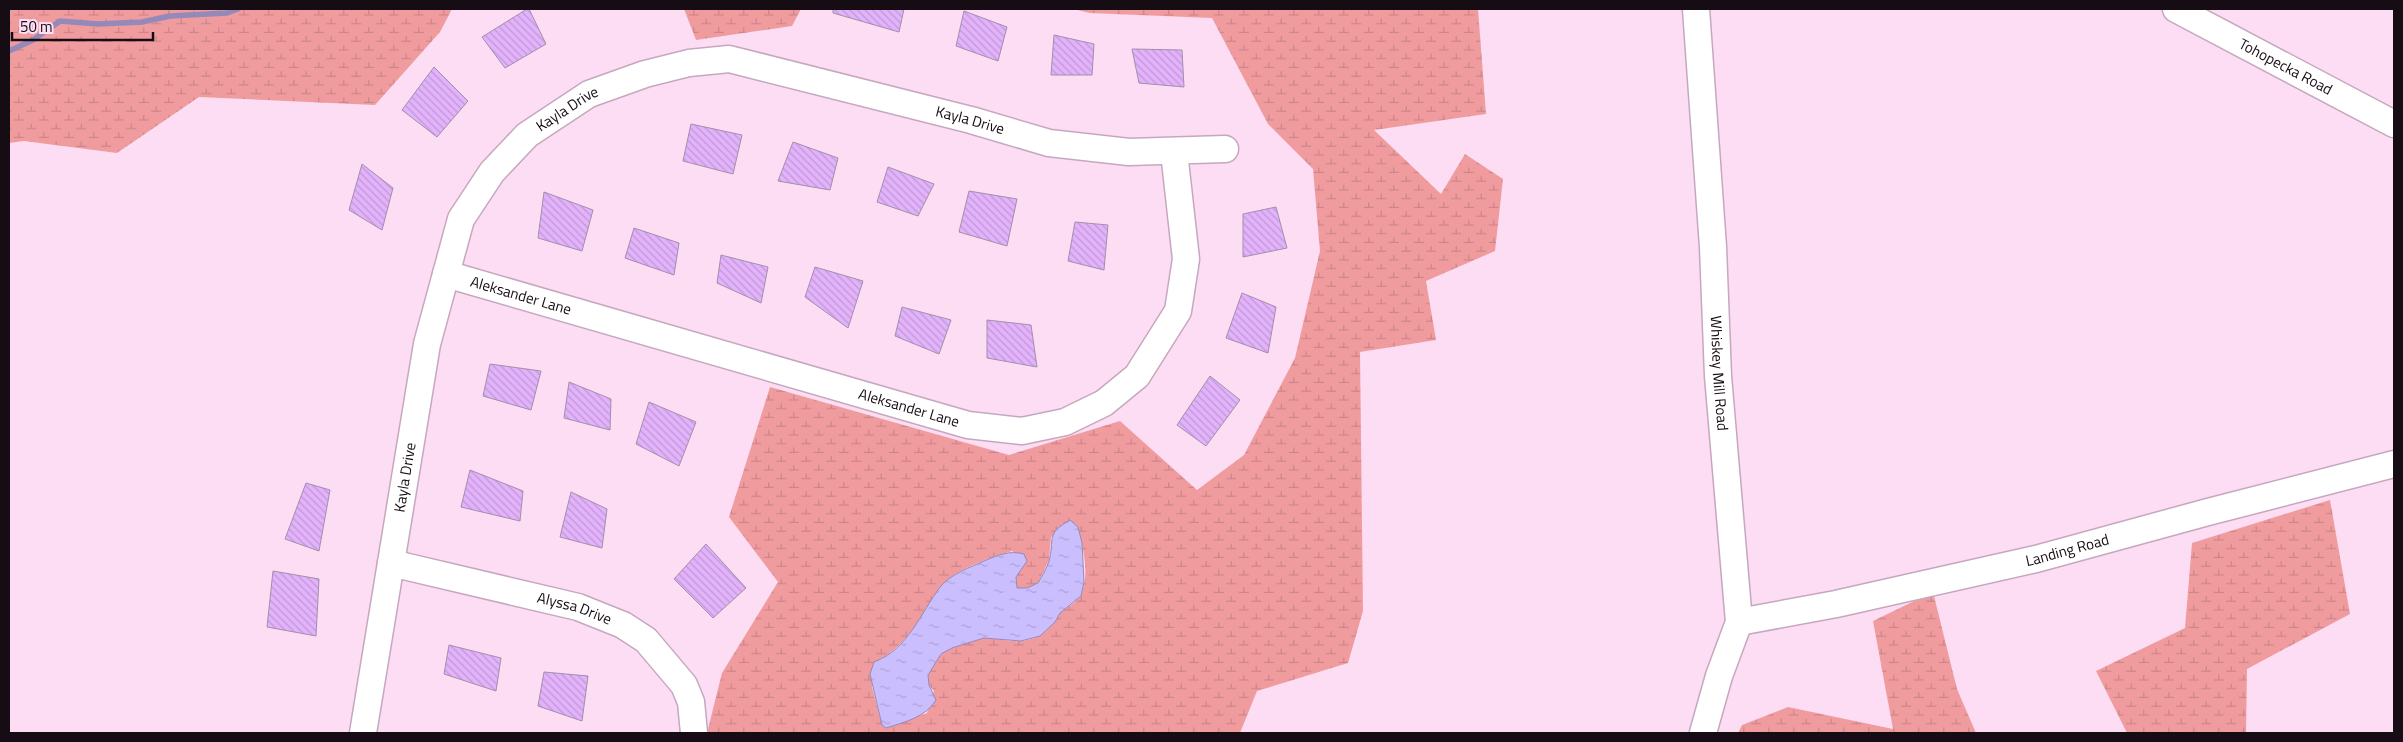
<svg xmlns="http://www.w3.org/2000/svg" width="2403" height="742" viewBox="0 0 2403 742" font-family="'Titillium Web',sans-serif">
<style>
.wetland{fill:url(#wetland-marsh);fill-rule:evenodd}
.water{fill:url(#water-ripples);stroke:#9489b8}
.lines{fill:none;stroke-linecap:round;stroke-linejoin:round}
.stream{stroke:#9489b8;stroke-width:5.5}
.building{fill:url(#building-back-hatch);stroke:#a18fab}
.minor-casing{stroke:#c6a8be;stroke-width:29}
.minor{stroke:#fff;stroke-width:26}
.labels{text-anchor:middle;stroke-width:4;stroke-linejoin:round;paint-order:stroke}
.street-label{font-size:15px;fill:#160c14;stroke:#fcddf4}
</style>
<defs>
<pattern id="wetland-marsh" width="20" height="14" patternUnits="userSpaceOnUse" patternTransform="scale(1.25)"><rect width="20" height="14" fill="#f09c9f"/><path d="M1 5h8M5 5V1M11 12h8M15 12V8" fill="none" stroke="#cd8588"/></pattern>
<pattern id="water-ripples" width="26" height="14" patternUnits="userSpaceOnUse" patternTransform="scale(1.25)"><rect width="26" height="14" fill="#cabefe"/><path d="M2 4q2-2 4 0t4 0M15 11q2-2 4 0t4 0" fill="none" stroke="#ada2d9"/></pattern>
<pattern id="building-back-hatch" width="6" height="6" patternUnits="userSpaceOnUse" patternTransform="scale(1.25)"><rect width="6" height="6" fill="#e2b2fb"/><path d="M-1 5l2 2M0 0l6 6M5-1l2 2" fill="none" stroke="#c198d6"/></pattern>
</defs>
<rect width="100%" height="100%" fill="#fcddf4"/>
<g class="wetland">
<polygon points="9,9 452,9 440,32 375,105 199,97 117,153 24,141 9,143"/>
<polygon points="684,9 801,9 792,26 696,40"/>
<path d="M 1073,9 L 1478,9 L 1486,114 L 1374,130 L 1441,194 L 1465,154 L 1503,179 L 1495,251 L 1426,281 L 1436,340 L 1360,352 L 1363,611 L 1348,663 L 1257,691 L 1240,733 L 707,733 L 722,673 L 778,582 L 729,517 L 770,387 L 1009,455 L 1120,421 L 1197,490 L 1244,455 L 1295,358 L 1320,251 L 1313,169 L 1268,124 L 1212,18 L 1090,13 ZM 1078,527 C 1083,547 1090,575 1081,594 C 1078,602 1067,607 1061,612 C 1051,623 1047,635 1031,639 C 1016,644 1001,639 986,638 C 974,638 952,646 943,653 C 937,658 933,668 928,675 L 929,685 L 934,691 L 927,713 L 886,728 L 882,725 L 872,687 L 874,662 C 899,652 915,627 930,605 C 934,599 937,590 942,585 C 957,569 991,557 1012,551 L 1026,561 L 1016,577 L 1017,588 L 1027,588 L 1038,583 L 1049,560 L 1051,537 Z"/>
<polygon points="2330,500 2350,614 2247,669 2246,733 2127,733 2096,671 2185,628 2192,543"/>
<polygon points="1933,592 1957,689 1976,733 1738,733 1742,725 1788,707 1893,729 1873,621"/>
</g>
<path class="water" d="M 1070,520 L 1078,527 L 1082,543 L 1084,582 L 1081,596 L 1060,613 L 1055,622 L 1040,636 L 1021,641 L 984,638 L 952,648 L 941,654 L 928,675 L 929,685 L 936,700 C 926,717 905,722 886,728 L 882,725 L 870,674 L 874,662 C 909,649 920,613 941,586 C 951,574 971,567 984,561 C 999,555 1009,550 1024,554 L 1027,561 L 1016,577 L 1017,588 L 1027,588 L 1038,583 C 1042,576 1047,568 1049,561 C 1055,539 1045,534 1070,520 Z"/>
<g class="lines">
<polyline class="stream" points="9,51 33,40 60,21 98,24 142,22 170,16 227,13 238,9"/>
</g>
<g class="building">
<polygon points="527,9 529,9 546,44 505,68 482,37"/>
<polygon points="833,9 904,9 899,32 833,13"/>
<polygon points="964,11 1007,27 998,61 956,46"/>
<polygon points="1054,35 1094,44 1092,75 1051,75"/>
<polygon points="1132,49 1182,50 1184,87 1139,83"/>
<polygon points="434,67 468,101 437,137 402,110"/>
<polygon points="691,124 742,135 733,174 683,161"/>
<polygon points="793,142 838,158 830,190 778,181"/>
<polygon points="362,164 393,188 382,230 349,210"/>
<polygon points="888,167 934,184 918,216 877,202"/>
<polygon points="969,191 1017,199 1007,246 959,232"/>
<polygon points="544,192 593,210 582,251 538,238"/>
<polygon points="1276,207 1287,248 1243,257 1243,214"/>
<polygon points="1075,222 1108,225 1104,270 1068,261"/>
<polygon points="634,228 679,243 674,275 625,258"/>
<polygon points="721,255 768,267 761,303 717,283"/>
<polygon points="815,267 863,281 848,328 805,297"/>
<polygon points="1242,293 1276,307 1268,353 1226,338"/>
<polygon points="902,307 951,320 939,354 895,336"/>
<polygon points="987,320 1031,325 1037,367 987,358"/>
<polygon points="490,364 541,371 531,410 483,396"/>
<polygon points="1210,376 1240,400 1206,446 1177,425"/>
<polygon points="569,382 611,399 610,430 564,418"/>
<polygon points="649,402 696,422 679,466 636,444"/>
<polygon points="470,470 523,491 520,521 461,507"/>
<polygon points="306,483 330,490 319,551 285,539"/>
<polygon points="571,492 607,509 602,548 560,537"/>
<polygon points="706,544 746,588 713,618 674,579"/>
<polygon points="273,571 319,579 316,636 267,627"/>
<polygon points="449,645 501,658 496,691 444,674"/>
<polygon points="544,672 588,676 582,721 538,706"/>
</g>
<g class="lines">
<defs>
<g id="minor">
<path id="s1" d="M 1696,9 L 1713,247 L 1718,376 L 1739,622 L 1719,676 L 1703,733"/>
<path id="s2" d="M 2176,9 L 2394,124"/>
<path id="s3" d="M 446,274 L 968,425 L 1022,431 L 1065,422 L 1104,403 L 1137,376 L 1178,311 L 1186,259 L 1174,152"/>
<path id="s4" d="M 391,563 L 578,607 L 623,625 L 646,640 L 684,685 L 691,702 L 694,733"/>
<path id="s5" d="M 1739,622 L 1836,604 L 2036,559 L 2208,512 L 2394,464"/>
<path id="s6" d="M 363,733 L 427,344 L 461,219 L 492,172 L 527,135 L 589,94 L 645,74 L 689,63 L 729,59 L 971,120 L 1049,143 L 1129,152 L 1225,149"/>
</g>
</defs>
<use href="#minor" class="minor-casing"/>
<use href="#minor" class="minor"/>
</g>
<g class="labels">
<g class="street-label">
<text dy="5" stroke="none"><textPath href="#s2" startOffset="124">Tohopecka Road</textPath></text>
<text dy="5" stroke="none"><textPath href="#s6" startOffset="679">Kayla Drive</textPath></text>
<text dy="5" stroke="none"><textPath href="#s6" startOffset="1099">Kayla Drive</textPath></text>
<text dy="5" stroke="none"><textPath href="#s3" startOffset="78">Aleksander Lane</textPath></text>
<text dy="5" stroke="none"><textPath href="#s1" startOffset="365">Whiskey Mill Road</textPath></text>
<text dy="5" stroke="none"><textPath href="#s3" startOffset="482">Aleksander Lane</textPath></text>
<text dy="5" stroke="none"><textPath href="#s6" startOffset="259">Kayla Drive</textPath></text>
<text dy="5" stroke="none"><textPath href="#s5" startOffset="336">Landing Road</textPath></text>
<text dy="5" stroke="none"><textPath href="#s4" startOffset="189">Alyssa Drive</textPath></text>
</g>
</g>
<rect width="2403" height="742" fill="none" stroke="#160c14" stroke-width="20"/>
<path d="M12 32v8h141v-8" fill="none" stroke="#160c14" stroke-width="2.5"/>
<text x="20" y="32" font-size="15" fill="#160c14" stroke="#fcddf4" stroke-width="4" paint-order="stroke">50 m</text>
</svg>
